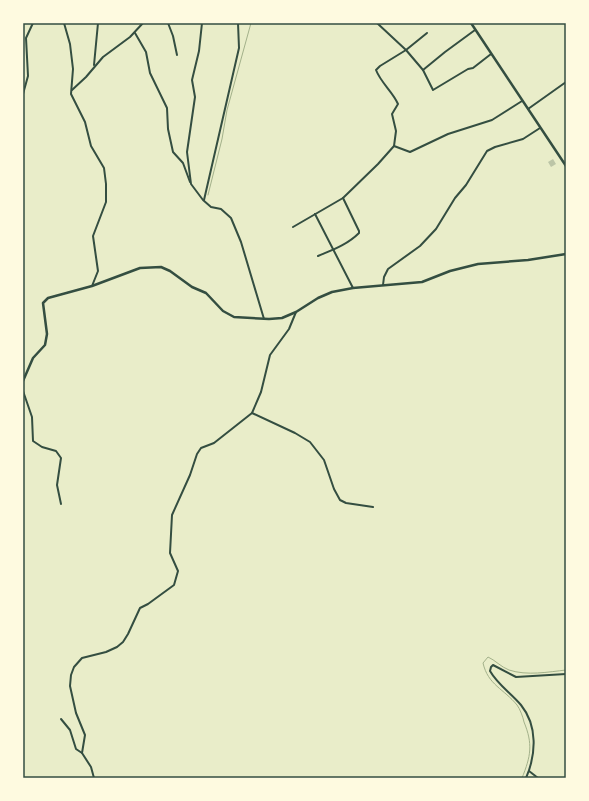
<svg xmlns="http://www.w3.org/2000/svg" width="589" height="801" viewBox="0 0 589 801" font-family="'DejaVu Sans',sans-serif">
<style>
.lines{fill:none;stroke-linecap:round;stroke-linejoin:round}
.stream{stroke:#a3b18a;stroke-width:1}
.building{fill:#bcc5a7}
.minor{stroke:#344e41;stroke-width:2}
.tertiary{stroke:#344e41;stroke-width:2.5}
.neatline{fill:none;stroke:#344e41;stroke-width:1.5}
</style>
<rect width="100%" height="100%" fill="#e9edc9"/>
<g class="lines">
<g class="stream">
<polyline points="208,195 222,139 227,110 251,23"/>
<path d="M 522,778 C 531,756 533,744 524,722 C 523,717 520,709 517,705 C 504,689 488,685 483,663 L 488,657 C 495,660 501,667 509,670 C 527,676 548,672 566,670"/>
</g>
</g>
<polygon class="building" points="553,159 556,164 551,167 548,162"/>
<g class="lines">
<g class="minor">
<polyline points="64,23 70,44 73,69 71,94 85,122 91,146 104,168 106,184 106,202 93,236 98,271 92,286"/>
<polyline points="168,23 173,36 177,55"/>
<polyline points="202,23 199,51 192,80 195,97 187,152 191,184 203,200 211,207 221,209 231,218 241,242 264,319"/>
<polyline points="377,23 406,50 423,70 433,90 468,69 473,68 491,54"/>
<polyline points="135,33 146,52 150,73 167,108 168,129 173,152 183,163 190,182"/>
<polyline points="94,65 98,23"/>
<polyline points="423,70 445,52 475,30"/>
<polyline points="72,90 86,77 103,57 130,37 143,23"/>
<polyline points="23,94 28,76 26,38 33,23"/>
<polyline points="528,109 566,82"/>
<polyline points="394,146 410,152 448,134 492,120 522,101"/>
<polyline points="204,200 239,48 238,23"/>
<polyline points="315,214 353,288"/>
<path d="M 293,227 L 343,198 L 378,164 L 394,146 L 396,131 L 392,114 L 398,104 C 393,92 381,83 376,70 L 380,66 L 406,50 L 427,33"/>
<path d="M 318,256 C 332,250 347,245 359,233 L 359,231 L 343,198"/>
<polyline points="383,285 384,277 388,269 420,246 436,229 455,198 466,185 487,151 495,147 523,139 540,128"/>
<polyline points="23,391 32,417 33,441 42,447 56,451 61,458 57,485 61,504"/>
<polyline points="252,413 295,433 310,442 324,460 334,489 340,500 346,503 373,507"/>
<polyline points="61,719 70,730 76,749 82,753"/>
<polyline points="529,771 538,778"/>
<polyline points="94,778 91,767 82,753 85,735 76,713 70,686 71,675 74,667 82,658 106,652 117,647 123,642 128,634 140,608 148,604 174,585 178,571 170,553 172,515 190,475 197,454 201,448 214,443 252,413 261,392 270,355 289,329 296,312"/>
<path d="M 526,778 C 536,755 538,726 521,705 C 511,693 498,685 490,671 L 491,667 L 493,665 L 516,677 L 566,674"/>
</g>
<g class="tertiary">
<polyline points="471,23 566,166"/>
<polyline points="23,381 33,358 45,345 47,334 43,303 48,298 92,286 140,268 161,267 170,271 192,287 206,293 223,311 234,317 269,319 282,318 296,312 318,298 332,292 353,288 422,282 450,271 478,264 528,260 566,254"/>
</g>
</g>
<rect width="589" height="801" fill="none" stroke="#fefae0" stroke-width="48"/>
<rect x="24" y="24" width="541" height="753" class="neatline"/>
</svg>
